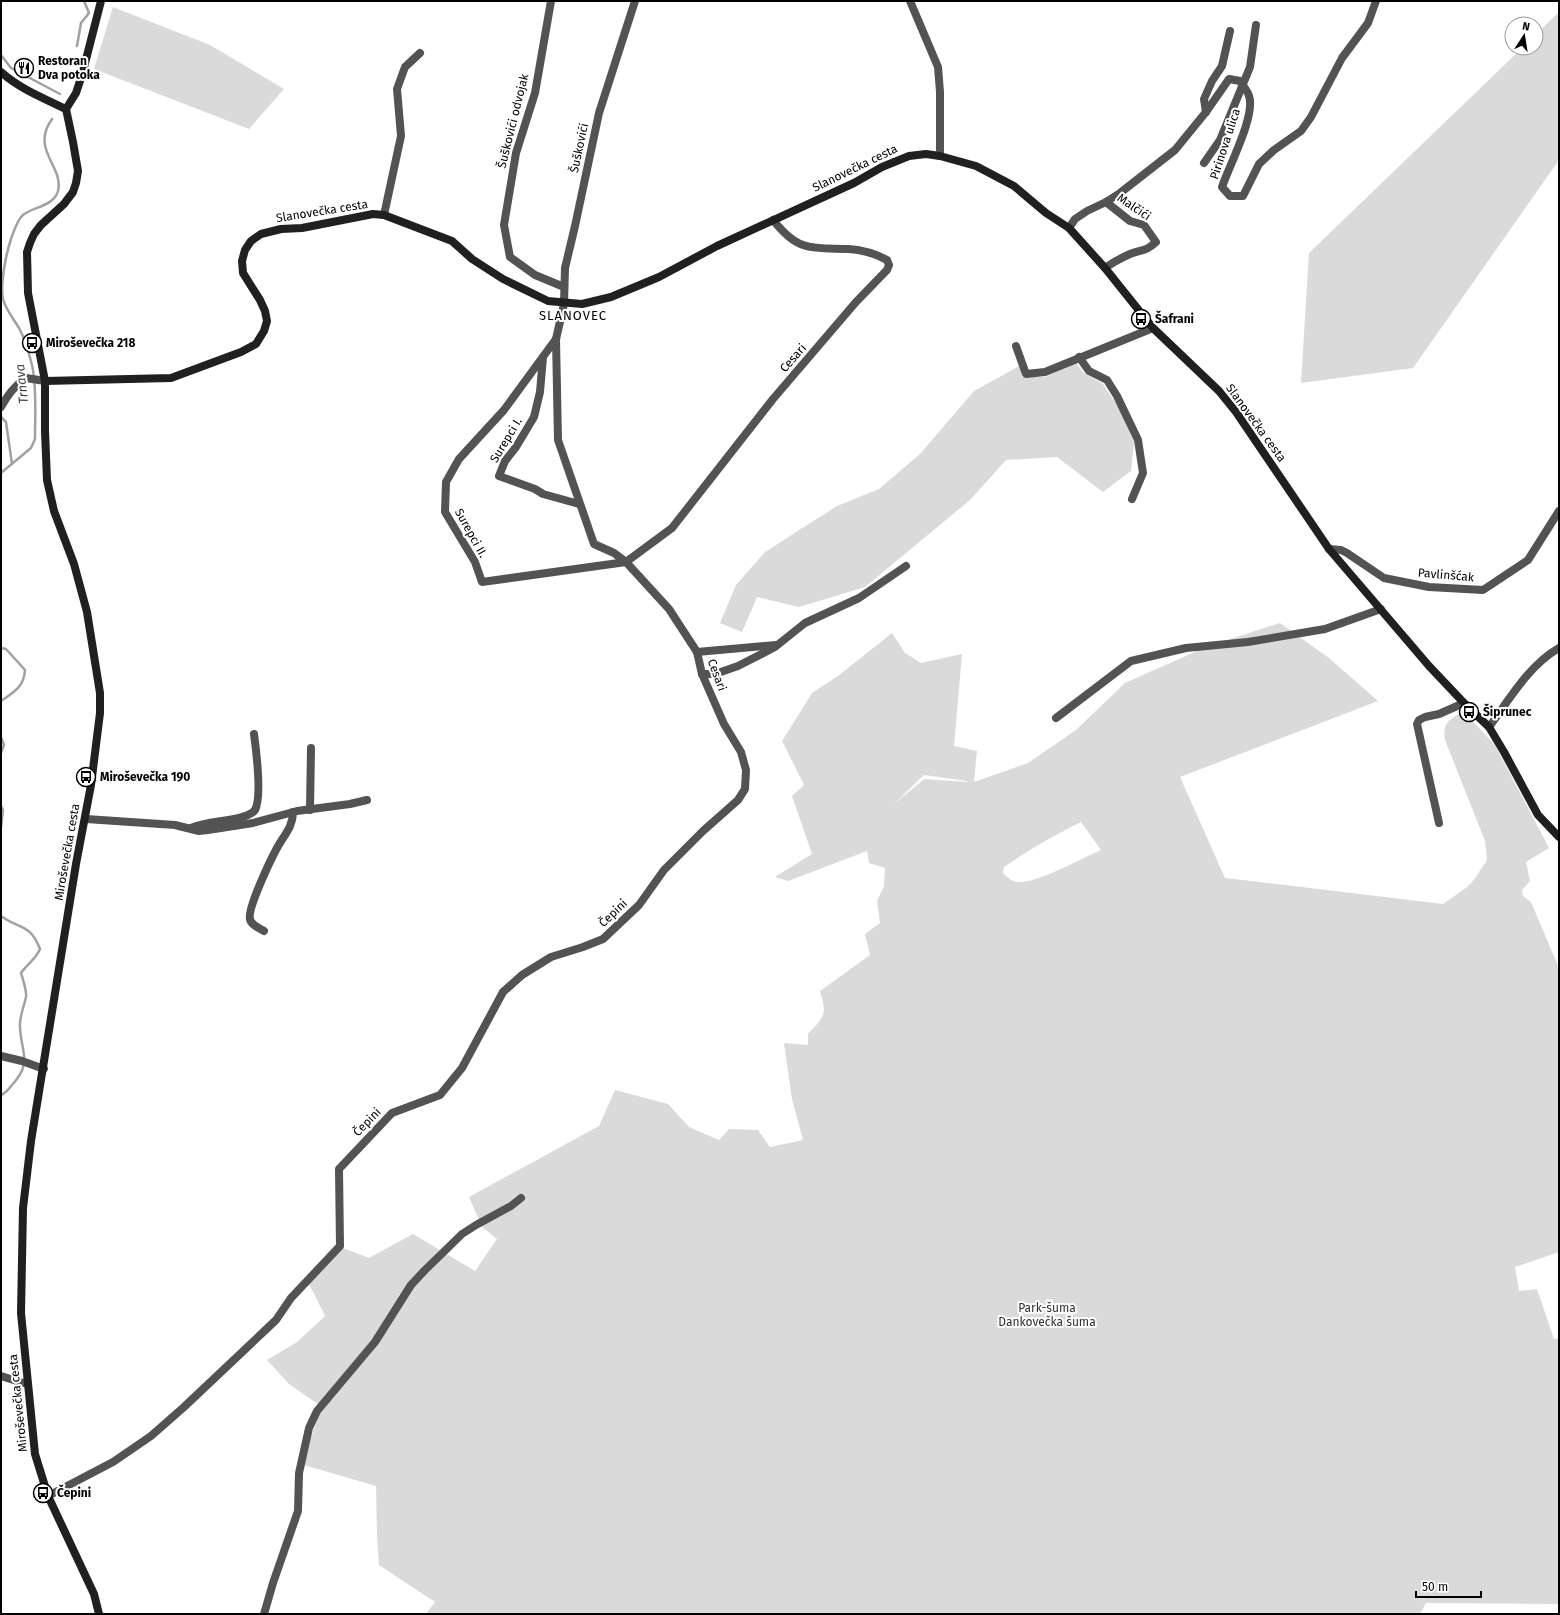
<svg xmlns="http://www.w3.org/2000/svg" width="1560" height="1615" viewBox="0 0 1560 1615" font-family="'Fira Sans',sans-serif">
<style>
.green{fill:#dadada;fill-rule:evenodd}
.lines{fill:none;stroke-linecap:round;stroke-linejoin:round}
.stream{stroke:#a1a1a1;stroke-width:2.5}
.street{stroke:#535353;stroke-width:8}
.secondary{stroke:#202020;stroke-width:8}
.labels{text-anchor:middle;stroke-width:4;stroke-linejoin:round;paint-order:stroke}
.poi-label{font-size:12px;font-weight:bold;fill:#000;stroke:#fff;text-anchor:start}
.street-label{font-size:12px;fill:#000;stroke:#fff}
.park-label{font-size:12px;fill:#313131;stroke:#fff}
.neighbourhood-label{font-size:13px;letter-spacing:1px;fill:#000;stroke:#fff}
.water-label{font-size:13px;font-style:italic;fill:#424242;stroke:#fff}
</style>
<rect width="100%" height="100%" fill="#fff"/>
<g class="green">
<polygon points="113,7 210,45 284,89 249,129 94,69"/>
<polygon points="1559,12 1559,160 1413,368 1301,383 1309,253 1522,48 1536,48 1536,34"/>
<polygon points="1076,363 1084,373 1103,384 1121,411 1134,443 1131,471 1103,492 1057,457 1006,460 970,500 865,587 799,607 757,597 742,632 720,623 736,585 765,552 837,506 879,489 920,454 974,391 1021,365 1022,377 1045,377"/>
<path d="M 1280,623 L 1329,658 L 1378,701 L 1180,777 L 1225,878 L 1443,904 L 1466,888 L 1473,881 L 1487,860 L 1485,841 L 1445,740 C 1442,722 1450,720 1463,711 L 1495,745 L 1549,848 L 1526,862 L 1530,881 L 1522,890 L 1523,896 L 1531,902 L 1559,968 L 1559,1252 L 1515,1267 L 1519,1291 L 1537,1289 L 1554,1339 L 1559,1338 L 1559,1604 L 1426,1603 L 1420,1614 L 426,1614 L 435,1602 L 379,1565 L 377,1536 L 376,1486 L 304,1465 L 310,1440 L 322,1407 L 289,1384 L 267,1360 L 297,1342 L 325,1316 L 309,1284 L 343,1248 L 369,1258 L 413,1234 L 475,1271 L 497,1239 L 482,1227 L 469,1197 L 599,1126 L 615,1090 L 668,1104 L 689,1127 L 719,1140 L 729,1129 L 758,1130 L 770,1147 L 803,1140 L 792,1099 L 784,1043 L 808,1045 L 808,1034 C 825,1016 827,1015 820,991 L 870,955 L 865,934 L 880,923 L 877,901 L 884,886 L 885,868 L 869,863 L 867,851 L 788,881 L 775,877 L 812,854 L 792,796 L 804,785 L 782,741 L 812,693 L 838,676 L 892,633 L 905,653 L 921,663 L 962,654 L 954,746 L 977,751 L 974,782 L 1028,763 L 1076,730 L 1125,683 L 1206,647 ZM 924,775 L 967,781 L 967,782 L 924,779 L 893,805 ZM 1081,822 L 1101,850 C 1082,858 1038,883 1019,882 C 1012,882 1008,878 1003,873 L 1004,867 C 1029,850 1054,835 1081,822 Z"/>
</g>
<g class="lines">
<g class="stream">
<polyline points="77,46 81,23 89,13 84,1"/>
<polyline points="1,55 11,68 60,94"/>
<polyline points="1,417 6,422 12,464"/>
<path d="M 1,473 L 31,448 L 35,439 C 35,416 37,387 32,365 C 29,353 25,339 19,328 C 13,318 6,310 3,299 C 0,284 6,254 11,239 C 14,231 17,220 23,215 C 33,207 54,206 58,191 C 64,166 30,150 52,119"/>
<path d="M 1,648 L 6,649 L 25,670 C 24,687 14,692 1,701"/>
<polyline points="1,737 4,745 1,753"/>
<polyline points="1,806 3,810 1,827"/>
<path d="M 1,916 C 20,930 30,923 40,949 C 36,959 27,964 21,973 C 23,980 27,991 26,997 C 24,1007 19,1017 20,1027 C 21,1053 33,1062 12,1085 C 9,1089 6,1093 1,1095"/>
</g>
<g class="street">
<polyline points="551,1 535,93 516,153 504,225 510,257 535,275 564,287"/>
<polyline points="910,1 938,67 940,92 940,156"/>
<polyline points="1206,112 1204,99 1212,81 1222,66 1230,31"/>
<polyline points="1204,163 1220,140 1250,67 1256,25"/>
<polyline points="384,215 401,136 397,89 405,67 420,53"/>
<path d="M 1069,228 L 1075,219 L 1087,211 L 1106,202 L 1120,193 L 1175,150 L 1206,112 L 1229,79 L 1240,81 C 1242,85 1248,91 1249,96 C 1256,115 1229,166 1222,187 L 1230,196 L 1243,196 L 1259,164 L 1274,150 L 1301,131 L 1311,117 L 1342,58 L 1368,23 L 1376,1"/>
<path d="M 1105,268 C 1113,262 1121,258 1130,254 C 1143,249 1145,252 1156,242 L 1144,225 L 1130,221 L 1106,202"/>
<path d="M 556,339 L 504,410 L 459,459 L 446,482 L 445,512 L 475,562 L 482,582 L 626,562 L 672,528 L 773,399 L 856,302 L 887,270 L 889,265 L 887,260 C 876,254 862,250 849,249 C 834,248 817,250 803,245 C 791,241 781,230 773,220"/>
<polyline points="1016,346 1026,374 1045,372 1153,328"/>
<polyline points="543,357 540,392 534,417 516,447 505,461 499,476 535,489 543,494 579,504"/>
<polyline points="1079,357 1089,371 1107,380 1117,396 1138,440 1143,473 1132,499"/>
<path d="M 1,407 C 8,395 14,386 26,378 L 45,381"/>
<polyline points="1329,549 1341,550 1347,553 1384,578 1429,587 1483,590 1528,560 1559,511"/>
<polyline points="697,652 776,645"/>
<polyline points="702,674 715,674 738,666 775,647 805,623 859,598 906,566"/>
<polyline points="1056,718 1131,661 1186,648 1248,642 1325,629 1381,609"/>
<path d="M 1489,727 C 1509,700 1529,665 1559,648"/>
<polyline points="310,810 311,748"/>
<polyline points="86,819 175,825 199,831 208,830 253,823 297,811 350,804 367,800"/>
<polyline points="1439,823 1417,724 1419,720 1425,717 1439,714 1464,703"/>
<path d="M 191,828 C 207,821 225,822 242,817 C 246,816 252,814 255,810 C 262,797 256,749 254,734"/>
<path d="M 264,931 C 259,928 251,925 250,919 C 247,909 271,859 277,848 C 284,835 293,827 293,812"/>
<polyline points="1,1056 22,1061 44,1069"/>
<polyline points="1,1376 27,1384"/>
<polyline points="48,1496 113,1462 151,1436 184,1407 276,1320 291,1298 340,1246 339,1169 392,1113 440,1095 462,1068 503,992 522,975 551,957 583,947 603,939 639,905 664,870 703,831 738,800 745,789 746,770 741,752 724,724 702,674 697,652 669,609 626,562 614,553 594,544 558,440 556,339 564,304 565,268 575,226 599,113 635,1"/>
<polyline points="264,1614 273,1583 298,1511 299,1473 309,1428 317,1411 375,1342 411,1285 425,1270 462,1234 476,1225 511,1206 521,1198"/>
</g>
<g class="secondary">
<path d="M 1,72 C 20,89 43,98 66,109"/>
<polyline points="66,109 73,142 78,171 76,183 73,192 64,204 41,225 34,234 30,243 27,252 28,293 45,381 45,431 47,480 54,511 74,564 87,612 100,693 100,713 91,785 76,864 31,1141 23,1208 21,1313 35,1454 48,1496 94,1594 99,1614"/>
<polyline points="66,109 76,93 82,75 101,1"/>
<polyline points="45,381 171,378 241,352 256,344 264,331 267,321 265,311 260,300 243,273 242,261 245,250 251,241 261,234 281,229 302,228 373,214 384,215 452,241 472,259 503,279 548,301 582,304 611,297 659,277 717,246 854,183 882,167 909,156 926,154 940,156 976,166 1014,186 1046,213 1069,228 1105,268 1153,328 1219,391 1236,412 1329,549 1429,666 1464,703 1489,727 1504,752 1538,815 1559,837"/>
</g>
</g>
<defs>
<symbol id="restaurant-ring" viewBox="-11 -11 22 22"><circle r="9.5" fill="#fff" stroke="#000" stroke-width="1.5"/><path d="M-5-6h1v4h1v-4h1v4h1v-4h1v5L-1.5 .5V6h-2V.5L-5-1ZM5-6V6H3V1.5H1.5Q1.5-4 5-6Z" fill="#000"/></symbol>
<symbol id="bus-ring" viewBox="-11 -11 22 22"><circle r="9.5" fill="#fff" stroke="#000" stroke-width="1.5"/><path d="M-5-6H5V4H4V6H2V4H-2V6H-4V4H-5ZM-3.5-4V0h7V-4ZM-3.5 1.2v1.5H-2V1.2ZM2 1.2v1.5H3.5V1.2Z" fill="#000"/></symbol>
</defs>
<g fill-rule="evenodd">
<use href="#restaurant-ring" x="13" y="57" width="22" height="22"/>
<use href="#bus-ring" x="1130" y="308" width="22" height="22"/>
<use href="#bus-ring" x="21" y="332" width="22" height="22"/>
<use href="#bus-ring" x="1458" y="701" width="22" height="22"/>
<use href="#bus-ring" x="75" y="766" width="22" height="22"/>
<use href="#bus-ring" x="32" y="1482" width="22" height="22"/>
</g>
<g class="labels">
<g class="poi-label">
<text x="38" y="65">Restoran<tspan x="38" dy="14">Dva potoka</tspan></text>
<text x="1155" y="323">Šafrani</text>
<text x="46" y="347">Miroševečka 218</text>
<text x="1483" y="716">Šiprunec</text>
<text x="100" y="781">Miroševečka 190</text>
<text x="57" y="1497">Čepini</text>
</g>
<g class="street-label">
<text transform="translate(513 121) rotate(-76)" y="4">Šuškovići odvojak</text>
<text transform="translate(1225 144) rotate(-72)" y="4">Pirinova ulica</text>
<text transform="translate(579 148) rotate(-78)" y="4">Šuškovići</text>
<text transform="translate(855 168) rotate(-26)" y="4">Slanovečka cesta</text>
<text transform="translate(1134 207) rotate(34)" y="4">Malčići</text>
<text transform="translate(322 211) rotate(-9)" y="4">Slanovečka cesta</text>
<text transform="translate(793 358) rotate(-49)" y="4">Cesari</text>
<text transform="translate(1256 423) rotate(54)" y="4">Slanovečka cesta</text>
<text transform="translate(506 440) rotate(-59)" y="4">Surepci I.</text>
<text transform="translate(471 533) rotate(61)" y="4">Surepci II.</text>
<text transform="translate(1446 575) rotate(5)" y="4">Pavlinšćak</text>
<text transform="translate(717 675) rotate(70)" y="4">Cesari</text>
<text transform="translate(67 852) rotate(-80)" y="4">Miroševečka cesta</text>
<text transform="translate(613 913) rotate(-44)" y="4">Čepini</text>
<text transform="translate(367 1122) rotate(-46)" y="4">Čepini</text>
<text transform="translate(18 1403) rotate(-96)" y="4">Miroševečka cesta</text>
</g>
<g class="park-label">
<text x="1047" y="1312">Park-šuma<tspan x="1047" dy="14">Dankovečka šuma</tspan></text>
</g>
<g class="neighbourhood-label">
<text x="573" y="320">SLANOVEC</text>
</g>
<g class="water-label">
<text transform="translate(21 384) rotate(-96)" y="5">Trnava</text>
</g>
</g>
<rect width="1560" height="1615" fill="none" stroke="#000000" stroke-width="4"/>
<g transform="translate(1524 36) rotate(12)"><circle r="19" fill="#ffffff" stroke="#999999"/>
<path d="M0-3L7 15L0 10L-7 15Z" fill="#000000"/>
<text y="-6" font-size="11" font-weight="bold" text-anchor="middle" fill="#000000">N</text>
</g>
<path d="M1416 1591v6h65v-6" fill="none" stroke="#000000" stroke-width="2"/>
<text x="1422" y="1591" font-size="12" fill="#000000" stroke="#ffffff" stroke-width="3" paint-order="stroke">50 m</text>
</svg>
